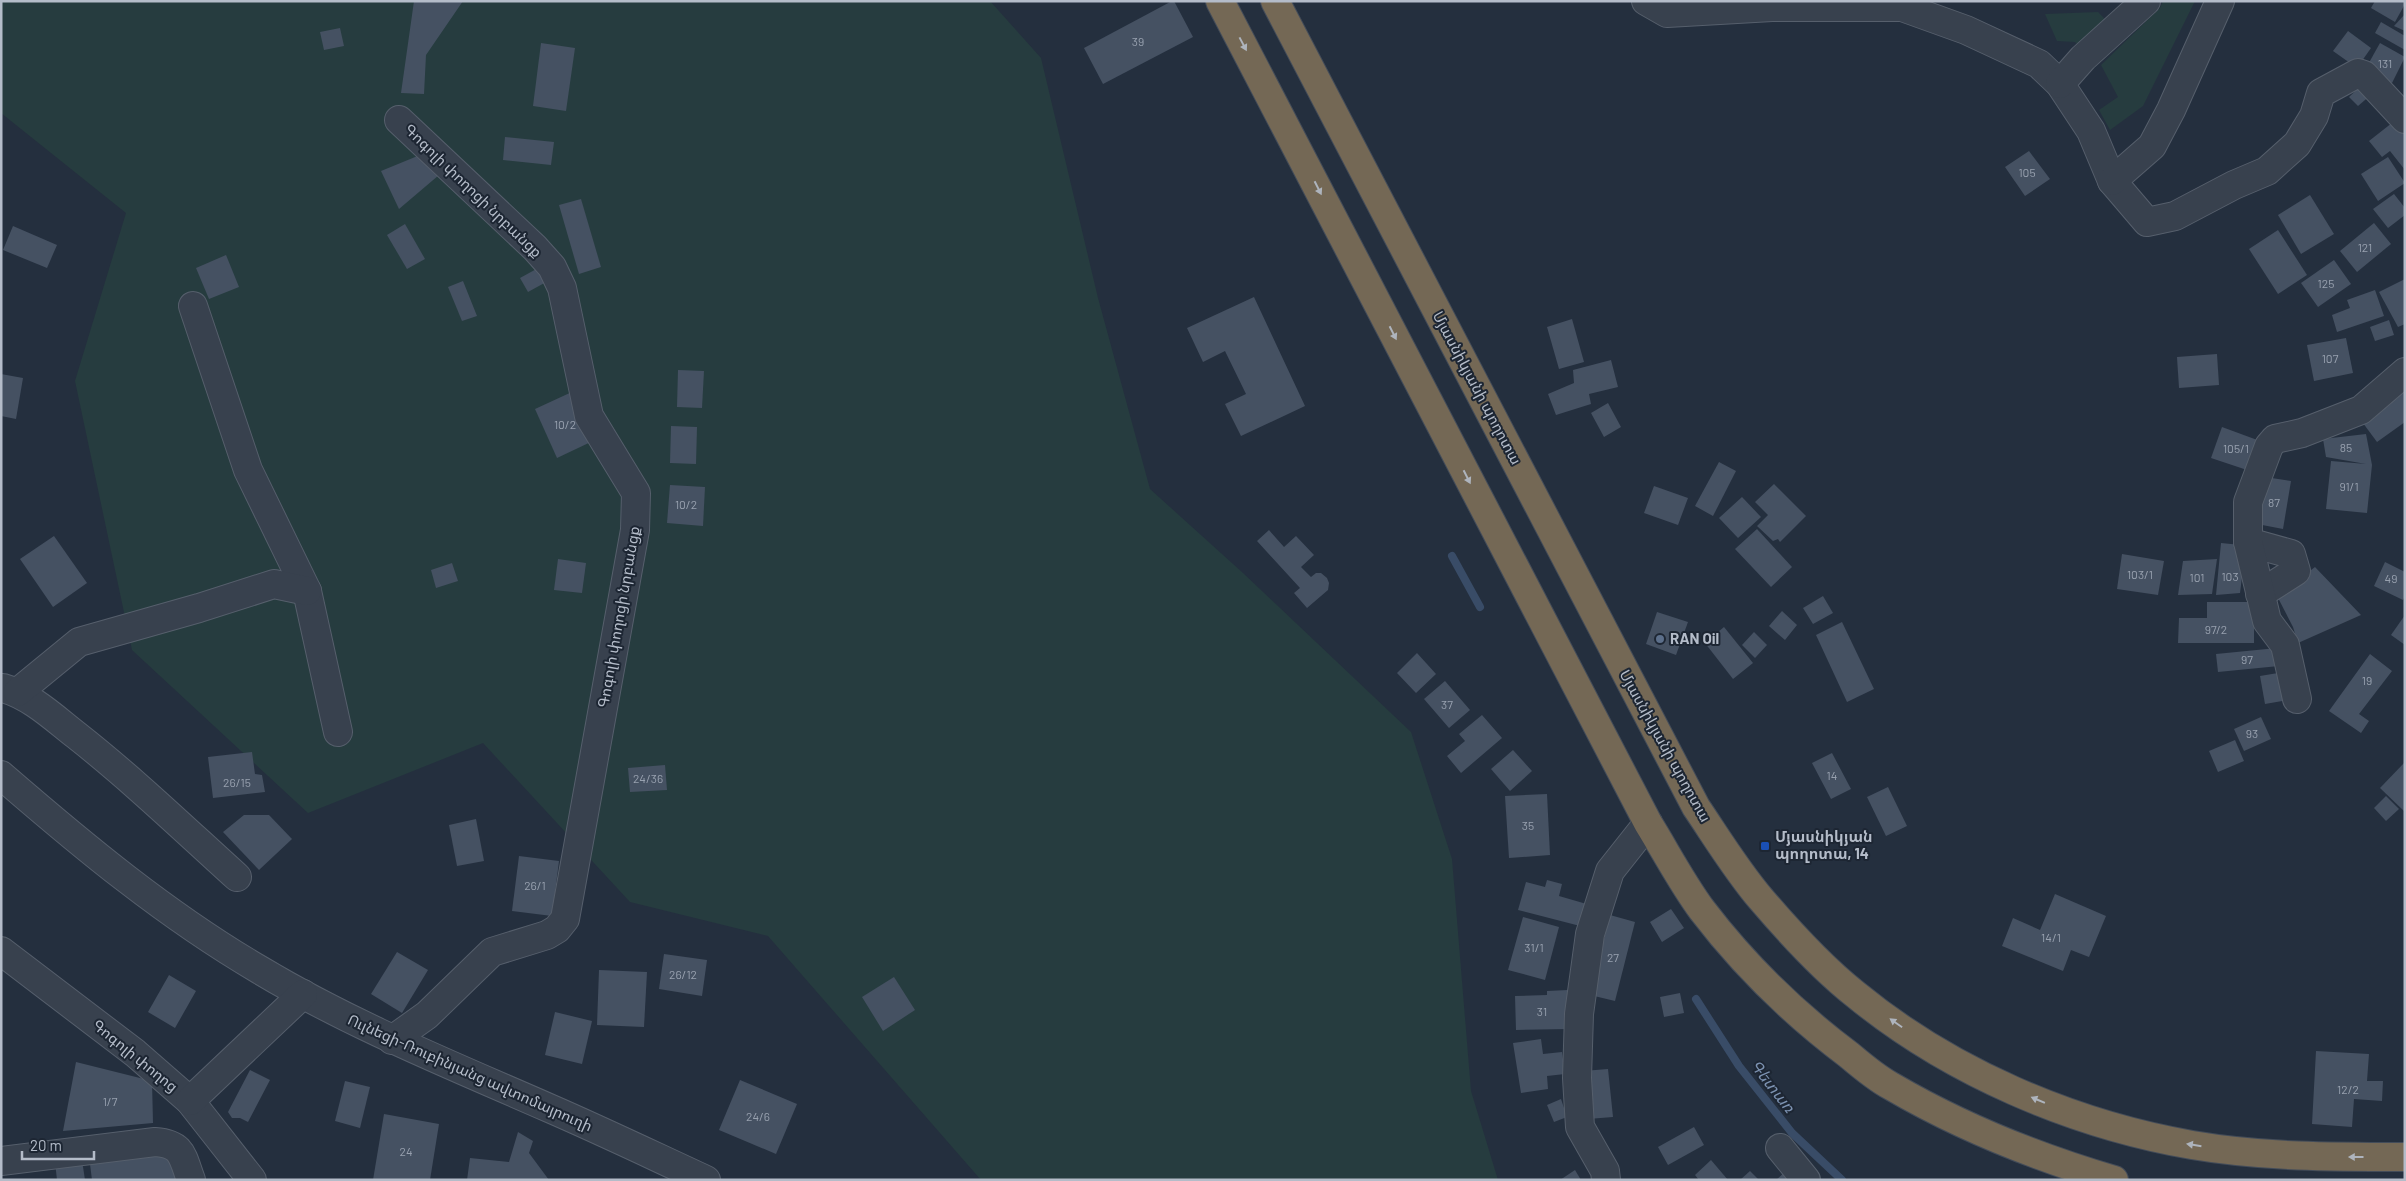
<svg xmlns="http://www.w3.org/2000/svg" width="2406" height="1181" viewBox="0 0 2406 1181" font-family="Barlow,'Noto Sans Armenian',sans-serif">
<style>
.green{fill:#263c3f}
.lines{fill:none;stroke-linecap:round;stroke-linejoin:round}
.stream{stroke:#394c67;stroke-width:8}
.building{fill:#455162}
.minor-casing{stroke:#565f6c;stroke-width:30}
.highway-casing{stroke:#434c59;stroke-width:30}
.minor{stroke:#38414e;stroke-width:28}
.highway{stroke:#746855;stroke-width:28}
.oneway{fill:#aeb4bd}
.service-dot{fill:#5c6f8a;stroke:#1d2633;stroke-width:2}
.transit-dot{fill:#1a4fb4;stroke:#1d2633;stroke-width:2}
.labels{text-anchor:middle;stroke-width:4;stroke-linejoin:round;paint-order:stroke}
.number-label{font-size:12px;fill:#98a1af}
.street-label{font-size:15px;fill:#b4bcc9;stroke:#1d2633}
.poi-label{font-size:15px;font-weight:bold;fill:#b4bcc9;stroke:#1d2633;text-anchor:start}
.water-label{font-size:16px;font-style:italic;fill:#7c92b1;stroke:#1d2633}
</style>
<rect width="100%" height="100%" fill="#242f3e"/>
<g class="green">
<polygon points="1,1 990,1 1041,58 1098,298 1150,489 1243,573 1411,732 1452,859 1471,1091 1498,1180 981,1180 768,936 630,902 483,743 308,813 132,650 75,381 126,213 1,113"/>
<polygon points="2163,1 2195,1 2143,106 2110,130 2099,110 2118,97 2101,65 2160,8"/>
<path d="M 2098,12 L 2104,18 C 2103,32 2087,38 2077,44 L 2075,42 L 2057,41 L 2045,14 Z"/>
</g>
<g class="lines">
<g class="stream">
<polyline points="1452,556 1480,607"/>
<polyline points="1696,999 1739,1066 1792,1133 1842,1180"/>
</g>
</g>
<g class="building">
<polygon points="414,1 463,1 426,55 424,94 401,93"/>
<polygon points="1172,1 1174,1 1193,37 1103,84 1084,48"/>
<polygon points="2375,1 2405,1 2405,4 2395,22 2371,8"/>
<polygon points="2405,14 2405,31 2394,26"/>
<polygon points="2381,22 2405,36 2405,50 2375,33"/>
<polygon points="340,28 344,46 324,50 320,32"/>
<polygon points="2348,31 2371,48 2357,68 2333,51"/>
<polygon points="541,43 575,48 566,111 533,106"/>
<polygon points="2380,43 2405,57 2392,83 2366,68"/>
<polygon points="2363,84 2372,94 2358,106 2349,97"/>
<polygon points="2397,119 2405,129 2405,170 2390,151 2382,157 2369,141"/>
<polygon points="505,137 554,142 551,165 503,160"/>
<polygon points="2029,151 2050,179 2025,196 2005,167"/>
<polygon points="420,155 439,175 399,209 381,171"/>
<polygon points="2388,157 2405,183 2378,201 2361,174"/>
<polygon points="2394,194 2405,208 2405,215 2388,228 2373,209"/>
<polygon points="2310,195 2334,234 2301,254 2278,215"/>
<polygon points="581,199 601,267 579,274 559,205"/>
<polygon points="2374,223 2391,244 2357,272 2340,251"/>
<polygon points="405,224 425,259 407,269 387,235"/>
<polygon points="13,226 57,245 47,268 3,250"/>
<polygon points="2278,230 2307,275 2278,294 2249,249"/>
<polygon points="226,255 239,287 209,299 196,268"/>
<polygon points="2334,260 2351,284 2318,307 2301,283"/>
<polygon points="540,267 548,281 528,292 520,278"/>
<polygon points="2405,279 2405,324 2398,327 2379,292"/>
<polygon points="463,281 477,316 462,321 448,287"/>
<polygon points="2375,290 2384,316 2337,332 2332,315 2350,308 2347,300"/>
<polygon points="1254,297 1305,406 1241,436 1225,404 1246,394 1225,351 1203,362 1187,328"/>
<polygon points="1572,319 1584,362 1559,369 1547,327"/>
<polygon points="2389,320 2394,335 2375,341 2370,327"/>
<polygon points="2346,338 2353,373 2314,381 2307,345"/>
<polygon points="2217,354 2219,385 2179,388 2177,357"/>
<polygon points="1611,360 1618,387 1589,394 1591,404 1556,415 1548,394 1574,383 1573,370"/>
<polygon points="678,370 704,371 702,408 677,407"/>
<polygon points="1,374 23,378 16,419 1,416"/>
<polygon points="2405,386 2405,422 2377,442 2360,419"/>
<polygon points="574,391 595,440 557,458 535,409"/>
<polygon points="1608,403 1621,427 1604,437 1591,413"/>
<polygon points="671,426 697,427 696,464 670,463"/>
<polygon points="2222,427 2260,441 2250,471 2211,458"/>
<polygon points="2366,434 2372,465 2367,513 2326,509 2331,461 2366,464 2326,457 2323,439"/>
<polygon points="1719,462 1736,471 1713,516 1695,506"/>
<polygon points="2265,477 2291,481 2283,529 2257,524"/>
<polygon points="1774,484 1806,516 1780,542 1778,539 1773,541 1757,526 1768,515 1755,502"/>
<polygon points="670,485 705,487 703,526 667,523"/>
<polygon points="1654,486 1688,498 1678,525 1644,513"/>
<polygon points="1742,497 1761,517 1738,538 1719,518"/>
<polygon points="1757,529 1792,567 1771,587 1735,549"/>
<polygon points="1269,530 1284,547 1296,536 1314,555 1301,567 1311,577 1316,573 1321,573 1327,578 1329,583 1328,590 1307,608 1294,593 1300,588 1257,541"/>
<polygon points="54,536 87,583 53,607 20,559"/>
<polygon points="2221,543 2241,545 2244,560 2240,593 2216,595"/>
<polygon points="2122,554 2164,561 2158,595 2117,589"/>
<polygon points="558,559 586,563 582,593 554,590"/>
<polygon points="2217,559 2212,594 2178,595 2183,561"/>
<polygon points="2385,562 2405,572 2405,596 2403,600 2374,586"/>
<polygon points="452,563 458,581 436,588 431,570"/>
<polygon points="2315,567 2361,615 2298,643 2293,627 2277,596"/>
<polygon points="1823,596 1833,613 1813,624 1803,608"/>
<polygon points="2207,602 2254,602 2254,643 2178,643 2179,618 2207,618"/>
<polygon points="1782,611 1797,625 1785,640 1769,626"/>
<polygon points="1657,612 1688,622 1676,655 1646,644"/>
<polygon points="2405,615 2405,645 2391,635"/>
<polygon points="1842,622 1874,689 1847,702 1816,635"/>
<polygon points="1724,627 1753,663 1733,679 1705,643"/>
<polygon points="1754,632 1767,645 1755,658 1742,645"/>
<polygon points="2277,648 2279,666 2218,672 2216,654"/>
<polygon points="1417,653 1436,674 1416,693 1397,673"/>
<polygon points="2370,654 2392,671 2359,714 2369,721 2361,733 2329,711"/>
<polygon points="2284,672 2288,700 2265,704 2260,676"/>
<polygon points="1445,681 1470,710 1449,728 1424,699"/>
<polygon points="1482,715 1502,738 1461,773 1447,756 1465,741 1459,734"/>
<polygon points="2261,717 2271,739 2244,751 2234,729"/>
<polygon points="2235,740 2244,761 2218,772 2209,751"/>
<polygon points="1513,750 1532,771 1510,791 1491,769"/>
<polygon points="252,752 255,774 262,775 265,792 213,798 208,757"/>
<polygon points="1832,753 1851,789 1831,799 1812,763"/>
<polygon points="2405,762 2405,812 2380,788"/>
<polygon points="665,765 667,790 630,792 628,768"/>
<polygon points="1888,787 1907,826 1886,836 1867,797"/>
<polygon points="1547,794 1550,855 1509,858 1505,796"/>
<polygon points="2386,796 2399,809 2386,821 2374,808"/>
<polygon points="244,815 269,815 292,839 259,870 223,832"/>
<polygon points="476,819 484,861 457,866 449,825"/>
<polygon points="519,856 559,861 552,916 512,911"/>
<polygon points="1547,880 1562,884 1559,896 1590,905 1584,927 1518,910 1526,882 1545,887"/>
<polygon points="2055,894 2106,916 2089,957 2071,950 2063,971 2002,946 2013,918 2040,930"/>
<polygon points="1671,909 1684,928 1662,942 1650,922"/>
<polygon points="1610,915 1635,922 1615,1001 1590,995"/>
<polygon points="1523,917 1559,927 1545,980 1508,970"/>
<polygon points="397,952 428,970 402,1013 371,994"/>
<polygon points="664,954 707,960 702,996 659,989"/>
<polygon points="599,970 647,972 644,1027 597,1025"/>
<polygon points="169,975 196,991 175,1028 148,1012"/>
<polygon points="894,977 915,1010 883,1031 862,997"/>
<polygon points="1568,990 1569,1029 1516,1030 1515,996 1547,995 1547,991"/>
<polygon points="1680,993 1684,1013 1664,1017 1660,997"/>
<polygon points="555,1012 592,1021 582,1064 545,1055"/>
<polygon points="1541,1039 1543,1054 1562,1052 1565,1074 1547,1076 1548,1089 1521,1093 1513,1043"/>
<polygon points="2316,1051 2369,1054 2367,1081 2383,1081 2382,1101 2354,1099 2352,1127 2312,1124"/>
<polygon points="76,1062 152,1081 153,1123 63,1131"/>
<polygon points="1608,1069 1613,1117 1588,1119 1583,1071"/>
<polygon points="250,1070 270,1080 248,1122 240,1118 232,1118 228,1112"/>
<polygon points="740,1080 797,1104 776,1154 719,1130"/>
<polygon points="345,1081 370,1087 360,1128 335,1121"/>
<polygon points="1561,1099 1567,1117 1554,1122 1547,1105"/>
<polygon points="384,1114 439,1124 430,1180 373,1180"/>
<polygon points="1694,1127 1704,1145 1668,1165 1658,1147"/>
<polygon points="518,1132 533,1141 529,1153 549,1180 467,1180 470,1158 509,1162"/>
<polygon points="164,1155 176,1171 177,1180 92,1180 90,1164"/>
<polygon points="82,1160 85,1180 57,1180 55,1162"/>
<polygon points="1711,1160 1728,1180 1699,1180 1695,1175"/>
<polygon points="1575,1170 1581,1180 1560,1180"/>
<polygon points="1750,1171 1759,1180 1740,1180"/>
<polygon points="1786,1171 1794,1180 1776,1180"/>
</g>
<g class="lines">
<defs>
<g id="minor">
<polyline points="1646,1 1667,13 1772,7 1902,7 1966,30 2039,64 2060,84 2091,131 2112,181 2147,222 2175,216 2234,185 2267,171 2297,144 2314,116 2321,93 2358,73 2364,75 2405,119"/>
<polyline points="2060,84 2083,58 2146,1"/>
<polyline points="2112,181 2152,146 2171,110 2220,1"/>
<polyline points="193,306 248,470 307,591 338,732"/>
<polyline points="2248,542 2291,554 2296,571 2260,594"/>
<path d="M 3,688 C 31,696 53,717 76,735 C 132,779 184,829 237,877"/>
<polyline points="18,692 79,642 199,608 274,584 307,591"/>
<polyline points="2297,699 2285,645 2267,621 2248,542 2248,502 2269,446 2275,439 2302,433 2361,410 2405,372"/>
<path d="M 1,775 C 83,846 166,915 260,970 C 352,1025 451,1065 549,1108 C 602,1131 654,1156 706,1180"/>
<polyline points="1,951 135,1053 190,1101 252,1180"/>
<polyline points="392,1040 427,1015 492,952 547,935 557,929 565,919 635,530 636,493 589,416 562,288 552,267 535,248 399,120"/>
<polyline points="190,1101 303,994"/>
<polyline points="1780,1148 1806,1180"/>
<path d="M 1,1161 L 155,1142 C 183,1144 182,1156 191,1180"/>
<polyline points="1606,1180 1605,1171 1580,1127 1577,1078 1579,1014 1590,934 1610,871 1648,823"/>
</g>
<g id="highway">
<path d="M 1220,1 L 1648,823 C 1666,852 1682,883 1702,910 C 1744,965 1793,1013 1849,1055 C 1862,1066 1876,1078 1891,1086 C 1961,1127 2036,1157 2114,1180"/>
<path d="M 1275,1 L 1696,807 C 1717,838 1737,871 1761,899 C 1790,933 1821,967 1855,994 C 1950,1072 2072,1124 2192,1145 C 2262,1157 2334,1157 2405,1157"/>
</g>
</defs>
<use href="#minor" class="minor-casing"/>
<use href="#highway" class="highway-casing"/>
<use href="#minor" class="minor"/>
<use href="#highway" class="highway"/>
</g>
<defs><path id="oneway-solid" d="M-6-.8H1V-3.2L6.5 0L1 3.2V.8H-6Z" transform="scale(1.25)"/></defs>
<g class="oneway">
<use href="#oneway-solid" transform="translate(1243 44) rotate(62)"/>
<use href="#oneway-solid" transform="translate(1318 188) rotate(63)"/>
<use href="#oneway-solid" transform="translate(1393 333) rotate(63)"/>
<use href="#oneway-solid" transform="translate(1467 477) rotate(63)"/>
<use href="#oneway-solid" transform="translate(1896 1023) rotate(-145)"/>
<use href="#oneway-solid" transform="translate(2038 1100) rotate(-157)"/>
<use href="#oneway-solid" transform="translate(2194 1145) rotate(-171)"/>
<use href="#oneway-solid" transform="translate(2356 1157) rotate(-180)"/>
</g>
<circle class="service-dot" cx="1660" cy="639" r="5"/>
<rect class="transit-dot" x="1760" y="841" width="10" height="10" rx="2.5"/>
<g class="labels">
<g class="number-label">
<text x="1138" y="46">39</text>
<text x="2385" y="68">131</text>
<text x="2027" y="177">105</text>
<text x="2365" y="252">121</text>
<text x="2326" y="288">125</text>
<text x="2330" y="363">107</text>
<text x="565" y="429">10/2</text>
<text x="2346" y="452">85</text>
<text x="2236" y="453">105/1</text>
<text x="2349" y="491">91/1</text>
<text x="2274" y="507">87</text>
<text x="686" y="509">10/2</text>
<text x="2140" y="579">103/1</text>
<text x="2230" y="581">103</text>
<text x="2197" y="582">101</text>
<text x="2391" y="583">49</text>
<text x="2216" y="634">97/2</text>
<text x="2247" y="664">97</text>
<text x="2367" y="685">19</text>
<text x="1447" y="709">37</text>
<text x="2252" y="738">93</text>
<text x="1832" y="780">14</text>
<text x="648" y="783">24/36</text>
<text x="237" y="787">26/15</text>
<text x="1528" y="830">35</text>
<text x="535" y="890">26/1</text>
<text x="2051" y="942">14/1</text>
<text x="1534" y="952">31/1</text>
<text x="1613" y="962">27</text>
<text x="683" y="979">26/12</text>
<text x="1542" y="1016">31</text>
<text x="2348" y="1094">12/2</text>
<text x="110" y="1106">1/7</text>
<text x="758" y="1121">24/6</text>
<text x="406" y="1156">24</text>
</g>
<g class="street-label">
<text transform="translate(473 191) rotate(44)" y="5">Գոգոլի փողոցի նրբանցք</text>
<text transform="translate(1477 388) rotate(62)" y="5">Մյասնիկյանի պողոտա</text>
<text transform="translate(619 617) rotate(-80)" y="5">Գոգոլի փողոցի նրբանցք</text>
<text transform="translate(1665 746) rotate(61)" y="5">Մյասնիկյանի պողոտա</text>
<text transform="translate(135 1056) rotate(39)" y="5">Գոգոլի փողոց</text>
<text transform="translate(470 1073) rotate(24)" y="5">Ուլնեցի-Ռուբինյանց ավտոմայրուղի</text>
</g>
<g class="poi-label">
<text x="1670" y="644">RAN Oil</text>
<text x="1775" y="842">Մյասնիկյան<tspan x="1775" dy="17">պողոտա, 14</tspan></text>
</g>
<g class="water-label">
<text transform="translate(1773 1086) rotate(52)" y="6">Գետառ</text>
</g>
</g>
<rect width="2406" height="1181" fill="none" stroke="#b4bcc9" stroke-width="5"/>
<path d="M22 1151v8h72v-8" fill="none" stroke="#b4bcc9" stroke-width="2.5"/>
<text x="30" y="1151" font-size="15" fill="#b4bcc9" stroke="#1d2633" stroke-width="4" paint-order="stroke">20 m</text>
</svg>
